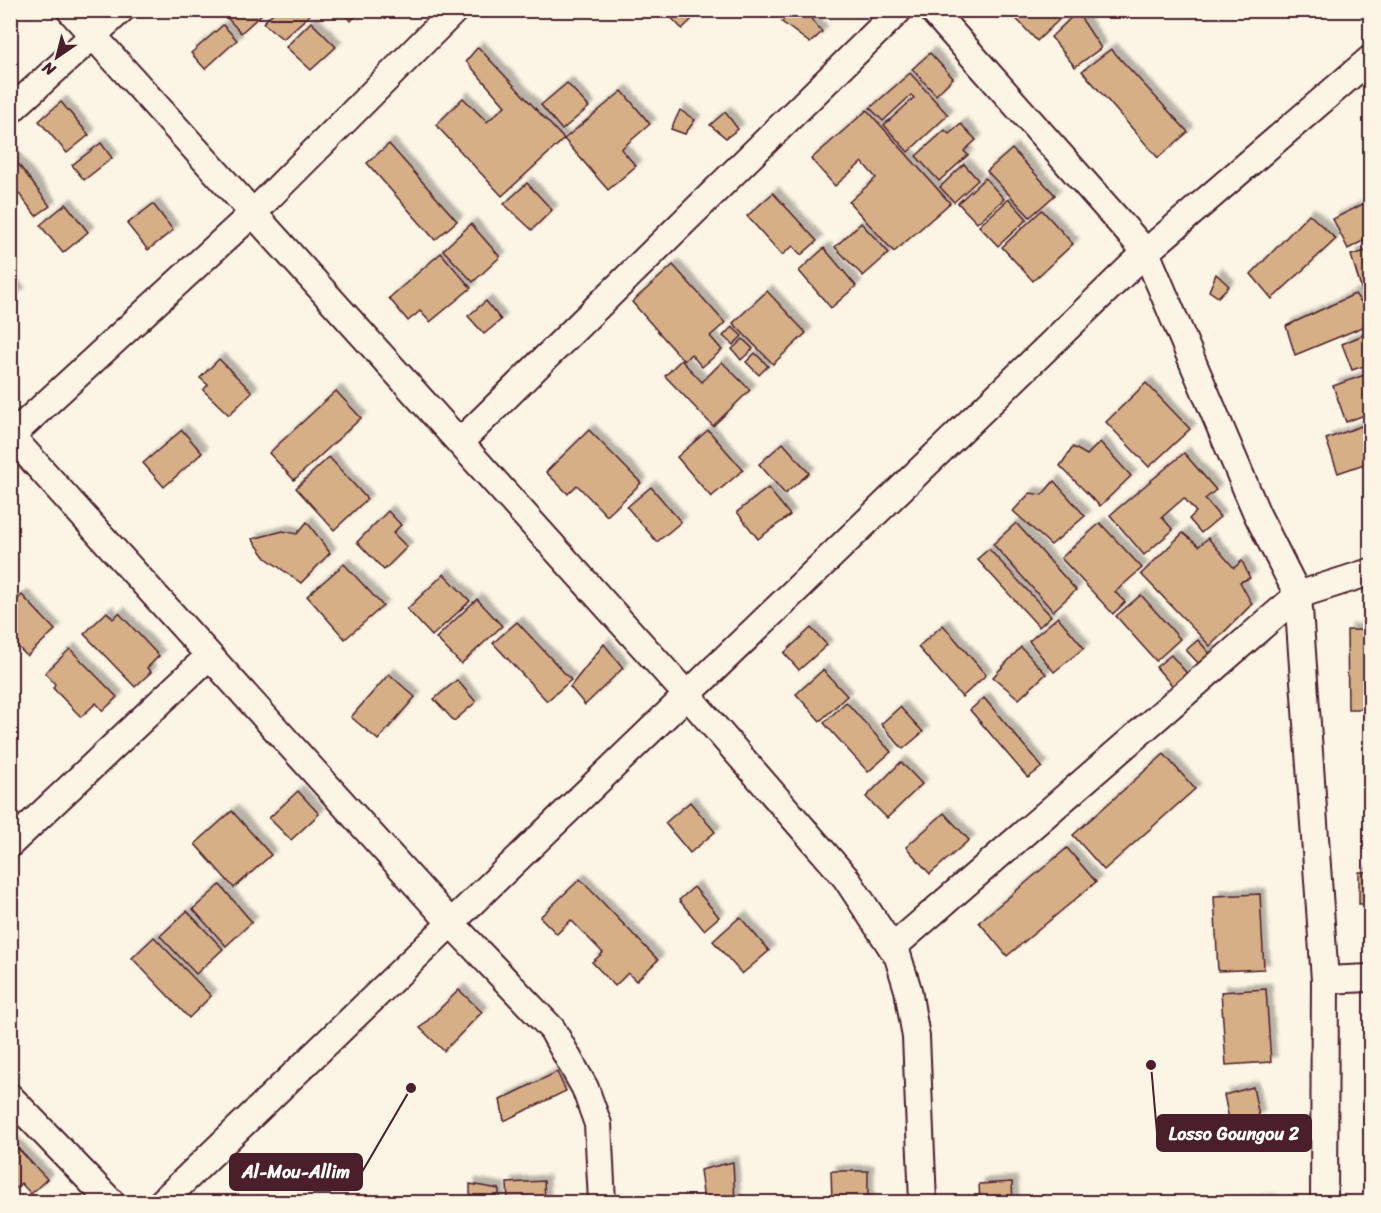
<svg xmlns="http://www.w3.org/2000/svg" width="1381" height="1213" viewBox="0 0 1381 1213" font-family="Sriracha,sans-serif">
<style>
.building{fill:#d6af87;stroke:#4a1f2b;stroke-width:1.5;filter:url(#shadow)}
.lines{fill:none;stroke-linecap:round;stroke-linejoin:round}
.street-casing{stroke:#4a1f2b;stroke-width:30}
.street{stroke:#fcf5e5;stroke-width:26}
.leader{fill:none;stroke:#4a1f2b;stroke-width:2}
.callout-dot{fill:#4a1f2b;stroke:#fcf5e5;stroke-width:2}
.callout{fill:#4a1f2b;stroke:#4a1f2b;stroke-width:2}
.callout-label{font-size:18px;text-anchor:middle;font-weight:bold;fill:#fff}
</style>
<defs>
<filter id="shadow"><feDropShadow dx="5.5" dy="-5.5" stdDeviation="1.5" flood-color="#0004"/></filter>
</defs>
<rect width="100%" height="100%" fill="#fcf5e5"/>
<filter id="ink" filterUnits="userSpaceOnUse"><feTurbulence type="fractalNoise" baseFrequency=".0167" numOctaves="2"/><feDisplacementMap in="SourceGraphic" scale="12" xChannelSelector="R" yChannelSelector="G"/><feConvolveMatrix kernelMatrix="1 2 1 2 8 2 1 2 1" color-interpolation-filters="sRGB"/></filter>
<g filter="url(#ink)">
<g class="building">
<polygon points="220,10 263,10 264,12 241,33"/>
<polygon points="276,10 309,10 312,13 283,39 263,23"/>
<polygon points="340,10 361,10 351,21"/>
<polygon points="664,10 694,10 697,14 682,29"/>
<polygon points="790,10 804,10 822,32 810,43 782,22"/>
<polygon points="1008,10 1062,10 1065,14 1037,41"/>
<polygon points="1077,12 1101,48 1075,67 1051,37"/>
<polygon points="311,22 336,47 311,70 286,47"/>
<polygon points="223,25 237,40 205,69 191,53"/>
<polygon points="478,47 564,139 502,196 436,125 463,98 487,122 505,106 466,61"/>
<polygon points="1111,49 1188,132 1158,158 1082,71"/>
<polygon points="930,53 953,78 936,95 912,69"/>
<polygon points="910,73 948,115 908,152 884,125 914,98 911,95 883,121 870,108"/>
<polygon points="567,83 589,107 562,130 541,105"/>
<polygon points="622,91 650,124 621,149 636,166 608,190 564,139"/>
<polygon points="61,102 89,135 67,153 39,121"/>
<polygon points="680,110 695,120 685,134 671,129"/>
<polygon points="867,110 950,203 894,252 849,202 876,178 862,162 835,186 811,159"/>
<polygon points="725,112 738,129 726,138 710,125"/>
<polygon points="961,124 976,140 964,151 968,155 939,181 916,156 945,130 949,134"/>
<polygon points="101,143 112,158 84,180 72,165"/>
<polygon points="389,144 457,221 435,240 367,163"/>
<polygon points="1012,149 1055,195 1030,217 987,171"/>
<polygon points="10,153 50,206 36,216 10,182"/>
<polygon points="964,164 978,180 954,202 940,187"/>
<polygon points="985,178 1004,199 977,223 958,203"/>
<polygon points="527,183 552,210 532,230 504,204"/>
<polygon points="773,193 817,241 801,255 793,246 782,255 747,216"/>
<polygon points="1009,199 1027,219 998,246 979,226"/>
<polygon points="1369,201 1370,237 1348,249 1333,219"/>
<polygon points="66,204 88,232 63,253 40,225"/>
<polygon points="153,204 173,230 148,250 127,224"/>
<polygon points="1042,210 1073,244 1033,281 1002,247"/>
<polygon points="1309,214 1336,239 1272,299 1251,274"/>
<polygon points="861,223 889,253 863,276 835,247"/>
<polygon points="471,224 500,257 473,282 443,250"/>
<polygon points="824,248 856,286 831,308 799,271"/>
<polygon points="1370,250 1370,288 1362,291 1351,255"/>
<polygon points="441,253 471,288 430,322 420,311 408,321 389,298"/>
<polygon points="673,265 725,323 710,336 722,350 702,367 691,354 684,361 632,302"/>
<polygon points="1216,274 1229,286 1218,297 1209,291"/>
<polygon points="10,283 19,293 10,300"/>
<polygon points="767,291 806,333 773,364 733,323"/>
<polygon points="1355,294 1365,307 1370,324 1295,355 1286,326"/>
<polygon points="486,301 501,320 484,334 468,316"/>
<polygon points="732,327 742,336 733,345 723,336"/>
<polygon points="1370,332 1370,364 1352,370 1342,344"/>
<polygon points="743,339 753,349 741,360 732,349"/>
<polygon points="755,353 768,366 759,375 746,362"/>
<polygon points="219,359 252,392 229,415 203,390 208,385 200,378"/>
<polygon points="681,360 702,382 722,362 750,390 713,426 665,376"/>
<polygon points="1370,373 1370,413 1346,422 1333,386"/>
<polygon points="1146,383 1190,429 1149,467 1106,422"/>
<polygon points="336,391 361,418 294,480 269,453"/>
<polygon points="1361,426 1370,451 1370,462 1338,473 1326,439"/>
<polygon points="182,430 202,453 164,487 143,463"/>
<polygon points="589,430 641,483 607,516 577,485 568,494 546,472"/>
<polygon points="708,430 743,470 711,497 677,457"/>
<polygon points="1100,442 1131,476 1100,506 1060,466 1073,447 1087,455"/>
<polygon points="783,443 809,473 785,494 759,464"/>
<polygon points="1184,453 1216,490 1205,499 1220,517 1201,533 1189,519 1196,512 1184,498 1162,517 1173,530 1144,555 1110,515"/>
<polygon points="329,457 367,499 334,530 296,488"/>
<polygon points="1054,481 1085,516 1051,545 1013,511 1030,493 1042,495"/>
<polygon points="651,487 681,522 657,542 627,507"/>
<polygon points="768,488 790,515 758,539 737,512"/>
<polygon points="388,511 401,525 393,533 407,547 384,570 357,542"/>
<polygon points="307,522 330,553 301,583 266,558 252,539 283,531 297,534"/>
<polygon points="1016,523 1076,590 1053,611 993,544"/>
<polygon points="1100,523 1142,568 1115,592 1125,602 1113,614 1061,558"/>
<polygon points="1183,533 1199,546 1208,538 1234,568 1242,561 1250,578 1240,582 1252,604 1210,646 1141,574"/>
<polygon points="989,549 1051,616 1039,627 977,559"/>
<polygon points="344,564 383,606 345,639 307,596"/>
<polygon points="444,574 470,601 432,636 407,609"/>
<polygon points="22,595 55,630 27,656 10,639 10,606"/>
<polygon points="1141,595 1180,639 1156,661 1116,616"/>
<polygon points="477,599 502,626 461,664 436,638"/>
<polygon points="107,612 113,619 119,613 159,656 147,668 151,672 135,687 84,634"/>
<polygon points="1058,617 1084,648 1054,672 1029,641"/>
<polygon points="517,622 571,680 547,701 493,643"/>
<polygon points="943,625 986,675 962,697 918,647"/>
<polygon points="811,628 827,645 799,670 784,653"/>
<polygon points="1347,630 1370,630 1370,709 1348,709"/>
<polygon points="1198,640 1212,656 1201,666 1186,650"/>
<polygon points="604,644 623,668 585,705 570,687"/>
<polygon points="1021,647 1046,674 1019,699 993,677"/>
<polygon points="70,649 117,697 103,711 96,703 81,717 53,688 55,684 45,673"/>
<polygon points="1171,655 1191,678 1177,691 1156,667"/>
<polygon points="823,670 847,696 820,721 796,694"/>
<polygon points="389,674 415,697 378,740 351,717"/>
<polygon points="457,680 476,702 454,721 434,699"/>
<polygon points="984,698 1042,767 1028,778 970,710"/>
<polygon points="846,702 891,752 868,772 824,723"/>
<polygon points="900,707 923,732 903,749 881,724"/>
<polygon points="1164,754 1195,789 1104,870 1073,835"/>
<polygon points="901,762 922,784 887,818 866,797"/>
<polygon points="298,791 319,814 291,840 269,818"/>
<polygon points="690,802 715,832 690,853 665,823"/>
<polygon points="232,811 271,855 234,888 195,844"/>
<polygon points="944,813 969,840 930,874 906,847"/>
<polygon points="1067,848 1096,882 1007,956 979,922"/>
<rect x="1359" y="872" width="11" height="32"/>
<polygon points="580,879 658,960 636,981 628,973 615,986 592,962 603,953 571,920 557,934 540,917"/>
<polygon points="220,885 252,922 226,946 193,909"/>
<polygon points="694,887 719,917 704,930 679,900"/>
<polygon points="1260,894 1264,969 1218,971 1214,896"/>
<polygon points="187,911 223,949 196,974 160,936"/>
<polygon points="740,917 769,951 742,974 713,941"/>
<polygon points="154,937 211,996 189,1018 132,958"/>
<polygon points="1266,989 1271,1062 1226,1065 1221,992"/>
<polygon points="459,990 482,1012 444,1051 420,1028"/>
<polygon points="557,1072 566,1091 504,1121 500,1100"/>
<polygon points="1253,1087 1259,1116 1231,1129 1224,1095"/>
<polygon points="10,1140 47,1179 31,1194 21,1183 10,1194"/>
<polygon points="733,1162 735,1202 704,1202 700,1170"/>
<polygon points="831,1171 868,1171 868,1202 832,1202"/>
<polygon points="544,1181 545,1202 508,1202 507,1183"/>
<polygon points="1012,1182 1013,1202 980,1202 979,1184"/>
<polygon points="470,1184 499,1189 499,1202 470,1202"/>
<polygon points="1270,1200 1270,1202 1233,1202"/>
</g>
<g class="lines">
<defs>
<g id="street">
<polyline points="70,10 687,695 846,878 898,957 908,990 916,1037 923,1202"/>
<polyline points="932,10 1146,252 1257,514 1298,595 1325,980 1324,1202"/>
<polyline points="10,111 121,10"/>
<polyline points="10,435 451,923 552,1029 585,1088 598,1124 602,1202"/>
<polyline points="10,437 253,213 455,10"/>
<polyline points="460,442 899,10"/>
<polyline points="10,844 209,656"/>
<polyline points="892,948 1298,595 1370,572"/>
<polyline points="1325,980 1370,978"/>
<polyline points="10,1097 111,1202"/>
<polyline points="162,1202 1146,252 1370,59"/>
</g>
</defs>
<use href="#street" class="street-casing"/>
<use href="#street" class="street"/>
</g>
</g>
<path class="leader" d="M1151 1065L1157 1133M411 1088L362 1172"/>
<g class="callout-dot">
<circle cx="1151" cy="1065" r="6"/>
<circle cx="411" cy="1088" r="6"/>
</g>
<g class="callout">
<rect x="1157" y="1115" width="154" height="36" rx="6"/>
<rect x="230" y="1154" width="132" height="36" rx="6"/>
</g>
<g class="callout-label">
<text x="1234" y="1140">Losso Goungou 2</text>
<text x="296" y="1178">Al-Mou-Allim</text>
</g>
<rect width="1381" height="1213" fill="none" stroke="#fcf5e5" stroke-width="36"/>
<rect x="18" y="18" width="1345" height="1177" fill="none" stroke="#4a1f2b" stroke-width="2" filter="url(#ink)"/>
<g transform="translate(57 57) rotate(215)" stroke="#fcf5e5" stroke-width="4.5" paint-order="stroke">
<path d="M0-4.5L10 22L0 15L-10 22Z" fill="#4a1f2b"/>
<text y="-9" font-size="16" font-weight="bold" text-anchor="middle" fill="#4a1f2b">N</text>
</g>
</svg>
